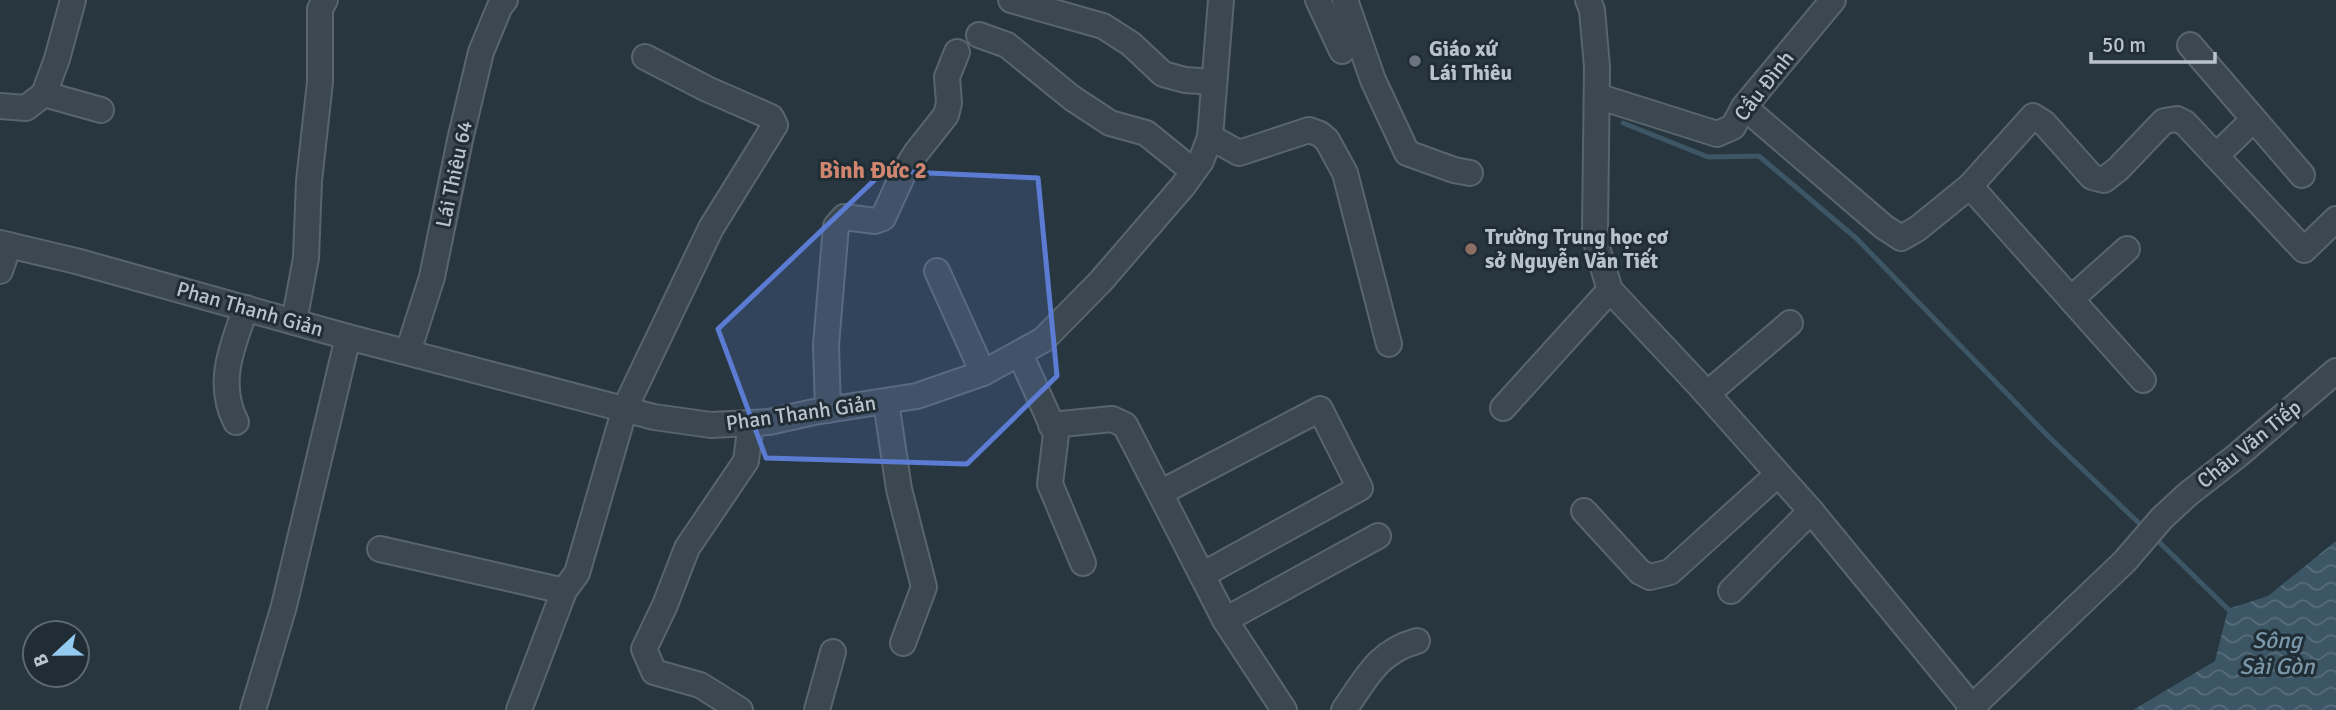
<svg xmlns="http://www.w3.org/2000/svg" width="2336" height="710" viewBox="0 0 2336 710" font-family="Signika,sans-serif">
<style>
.water{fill:url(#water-waves)}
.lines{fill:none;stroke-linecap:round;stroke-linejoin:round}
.stream{stroke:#3d5665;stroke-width:5}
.minor-casing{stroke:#59656d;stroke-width:28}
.minor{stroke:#3c484f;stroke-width:24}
.marked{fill:#5b7cd2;fill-opacity:0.2;stroke:#5b7cd2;stroke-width:5;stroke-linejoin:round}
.worship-dot{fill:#6b7280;stroke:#202d35;stroke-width:2.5}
.education-dot{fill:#8d6e63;stroke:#202d35;stroke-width:2.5}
.labels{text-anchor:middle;stroke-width:6;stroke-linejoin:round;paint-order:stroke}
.poi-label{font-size:21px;font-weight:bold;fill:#b8c2ca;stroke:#202d35;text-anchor:start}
.street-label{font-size:21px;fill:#b8c2ca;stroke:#202d35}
.neighbourhood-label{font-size:23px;font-weight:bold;fill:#cf856e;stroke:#202d35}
.water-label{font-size:23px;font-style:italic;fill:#7b98aa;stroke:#202d35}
</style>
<defs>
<pattern id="water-waves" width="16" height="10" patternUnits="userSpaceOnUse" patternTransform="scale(1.75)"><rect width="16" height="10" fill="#3d5665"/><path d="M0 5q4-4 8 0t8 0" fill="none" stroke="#576d7a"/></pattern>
</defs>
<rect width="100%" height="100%" fill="#28363f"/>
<polygon class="water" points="2336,541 2336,710 2133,710 2215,661 2228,609 2268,596"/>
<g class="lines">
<g class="stream">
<polyline points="1623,123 1708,157 1759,156 1856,238 2049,437 2145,529"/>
<polyline points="2155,538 2233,614"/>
</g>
<defs>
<g id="minor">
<polyline points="1011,0 1103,26 1131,44 1163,74 1185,80 1214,82"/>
<polyline points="1318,0 1342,51"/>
<polyline points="1345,0 1373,80 1407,153 1454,170 1470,173"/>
<polyline points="1588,0 1592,10 1597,67 1595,230 1598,251 1610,290 1700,386 1811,511 1972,707"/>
<polyline points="979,35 1007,45 1072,98 1110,123 1146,133 1193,171"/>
<polyline points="2190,45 2302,175"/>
<polyline points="44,94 101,110"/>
<polyline points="1597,96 1717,134 1733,127 1744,107 1833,0"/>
<polyline points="0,106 26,108 44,94 57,59 73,0"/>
<polyline points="1744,107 1884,227 1901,238 1917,229 1970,186 2033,116 2044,123 2092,177 2104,180 2118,169 2164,121 2177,119 2185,123 2304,250 2336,219"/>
<polyline points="1210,137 1239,153 1309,130 1320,134 1327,140 1345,173 1389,344"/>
<polyline points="2216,156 2253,120"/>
<polyline points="1970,186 2143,380"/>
<polyline points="0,243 76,261 348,337 654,417 711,425 769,422 814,412 917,396 983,373 1043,340 1101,281 1183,186 1201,161 1210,137 1221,0"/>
<polyline points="0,271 9,245"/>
<polyline points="937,271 983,373"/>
<polyline points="2071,299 2127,249"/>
<polyline points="294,322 306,258 309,181 320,82 320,9 325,0"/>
<polyline points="408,352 432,277 460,140 481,52 500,6 505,0"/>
<polyline points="1020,354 1056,434 1050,484 1083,563"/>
<polyline points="1707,394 1790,323"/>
<polyline points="886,402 899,489 924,587 903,643"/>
<polyline points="1503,408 1610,290"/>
<polyline points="828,410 826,345 836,226 844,217 875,221 883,218 904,172 916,153 946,115 949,103 947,77 957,52"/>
<path d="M 236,422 C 216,384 232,346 246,308"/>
<polyline points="1051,425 1112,419 1125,425 1225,620 1284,710"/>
<polyline points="1160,493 1320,409 1360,488 1202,575"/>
<polyline points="1584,511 1640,572 1650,577 1670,572 1777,475"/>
<polyline points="380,549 564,591"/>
<polyline points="1731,591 1811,511"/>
<polyline points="1225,620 1378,536"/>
<polyline points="253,710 284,606 348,337"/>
<polyline points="519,710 564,591 577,573 625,408 711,228 775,125 771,117 707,89 645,57"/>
<polyline points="740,710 700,685 654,672 644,649 665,605 687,548 746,461 751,423"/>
<polyline points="817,710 833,652"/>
<path d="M 1344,710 C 1366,679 1377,652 1417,641"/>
<polyline points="1969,710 2125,561 2162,518 2188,494 2238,455 2336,371"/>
</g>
</defs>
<use href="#minor" class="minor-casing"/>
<use href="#minor" class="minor"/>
</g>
<path class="marked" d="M 884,171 L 1038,178 L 1057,376 L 967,464 L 766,458 L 718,329 Z"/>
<circle class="worship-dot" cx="1415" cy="61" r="7"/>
<circle class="education-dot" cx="1471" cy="249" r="7"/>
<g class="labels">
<g class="poi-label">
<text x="1429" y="56">Giáo xứ<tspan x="1429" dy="24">Lái Thiêu</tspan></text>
<text x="1485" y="244">Trường Trung học cơ<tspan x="1485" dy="24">sở Nguyễn Văn Tiết</tspan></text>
</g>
<g class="street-label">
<text transform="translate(1764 86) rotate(-52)" y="7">Cầu Đình</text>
<text transform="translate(454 174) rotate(-78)" y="7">Lái Thiêu 64</text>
<text transform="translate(250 309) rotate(16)" y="7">Phan Thanh Giản</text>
<text transform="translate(801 413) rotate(-8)" y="7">Phan Thanh Giản</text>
<text transform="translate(2249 444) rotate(-39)" y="7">Châu Văn Tiếp</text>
</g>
<g class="neighbourhood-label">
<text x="873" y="178">Bình Đức 2</text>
</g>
<g class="water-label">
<text x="2277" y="648">Sông<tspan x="2277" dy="26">Sài Gòn</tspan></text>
</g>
</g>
<g transform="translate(56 654) rotate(248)"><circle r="33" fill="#202d35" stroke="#5d6971" stroke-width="2"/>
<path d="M0-5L12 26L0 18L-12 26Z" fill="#96cbf1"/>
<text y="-10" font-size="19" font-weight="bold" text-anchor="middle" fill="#b8c2ca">B</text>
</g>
<path d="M2091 52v10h124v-10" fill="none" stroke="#b8c2ca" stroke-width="3.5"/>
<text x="2102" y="52" font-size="21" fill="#b8c2ca" stroke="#202d35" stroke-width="5" paint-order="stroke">50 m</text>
</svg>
